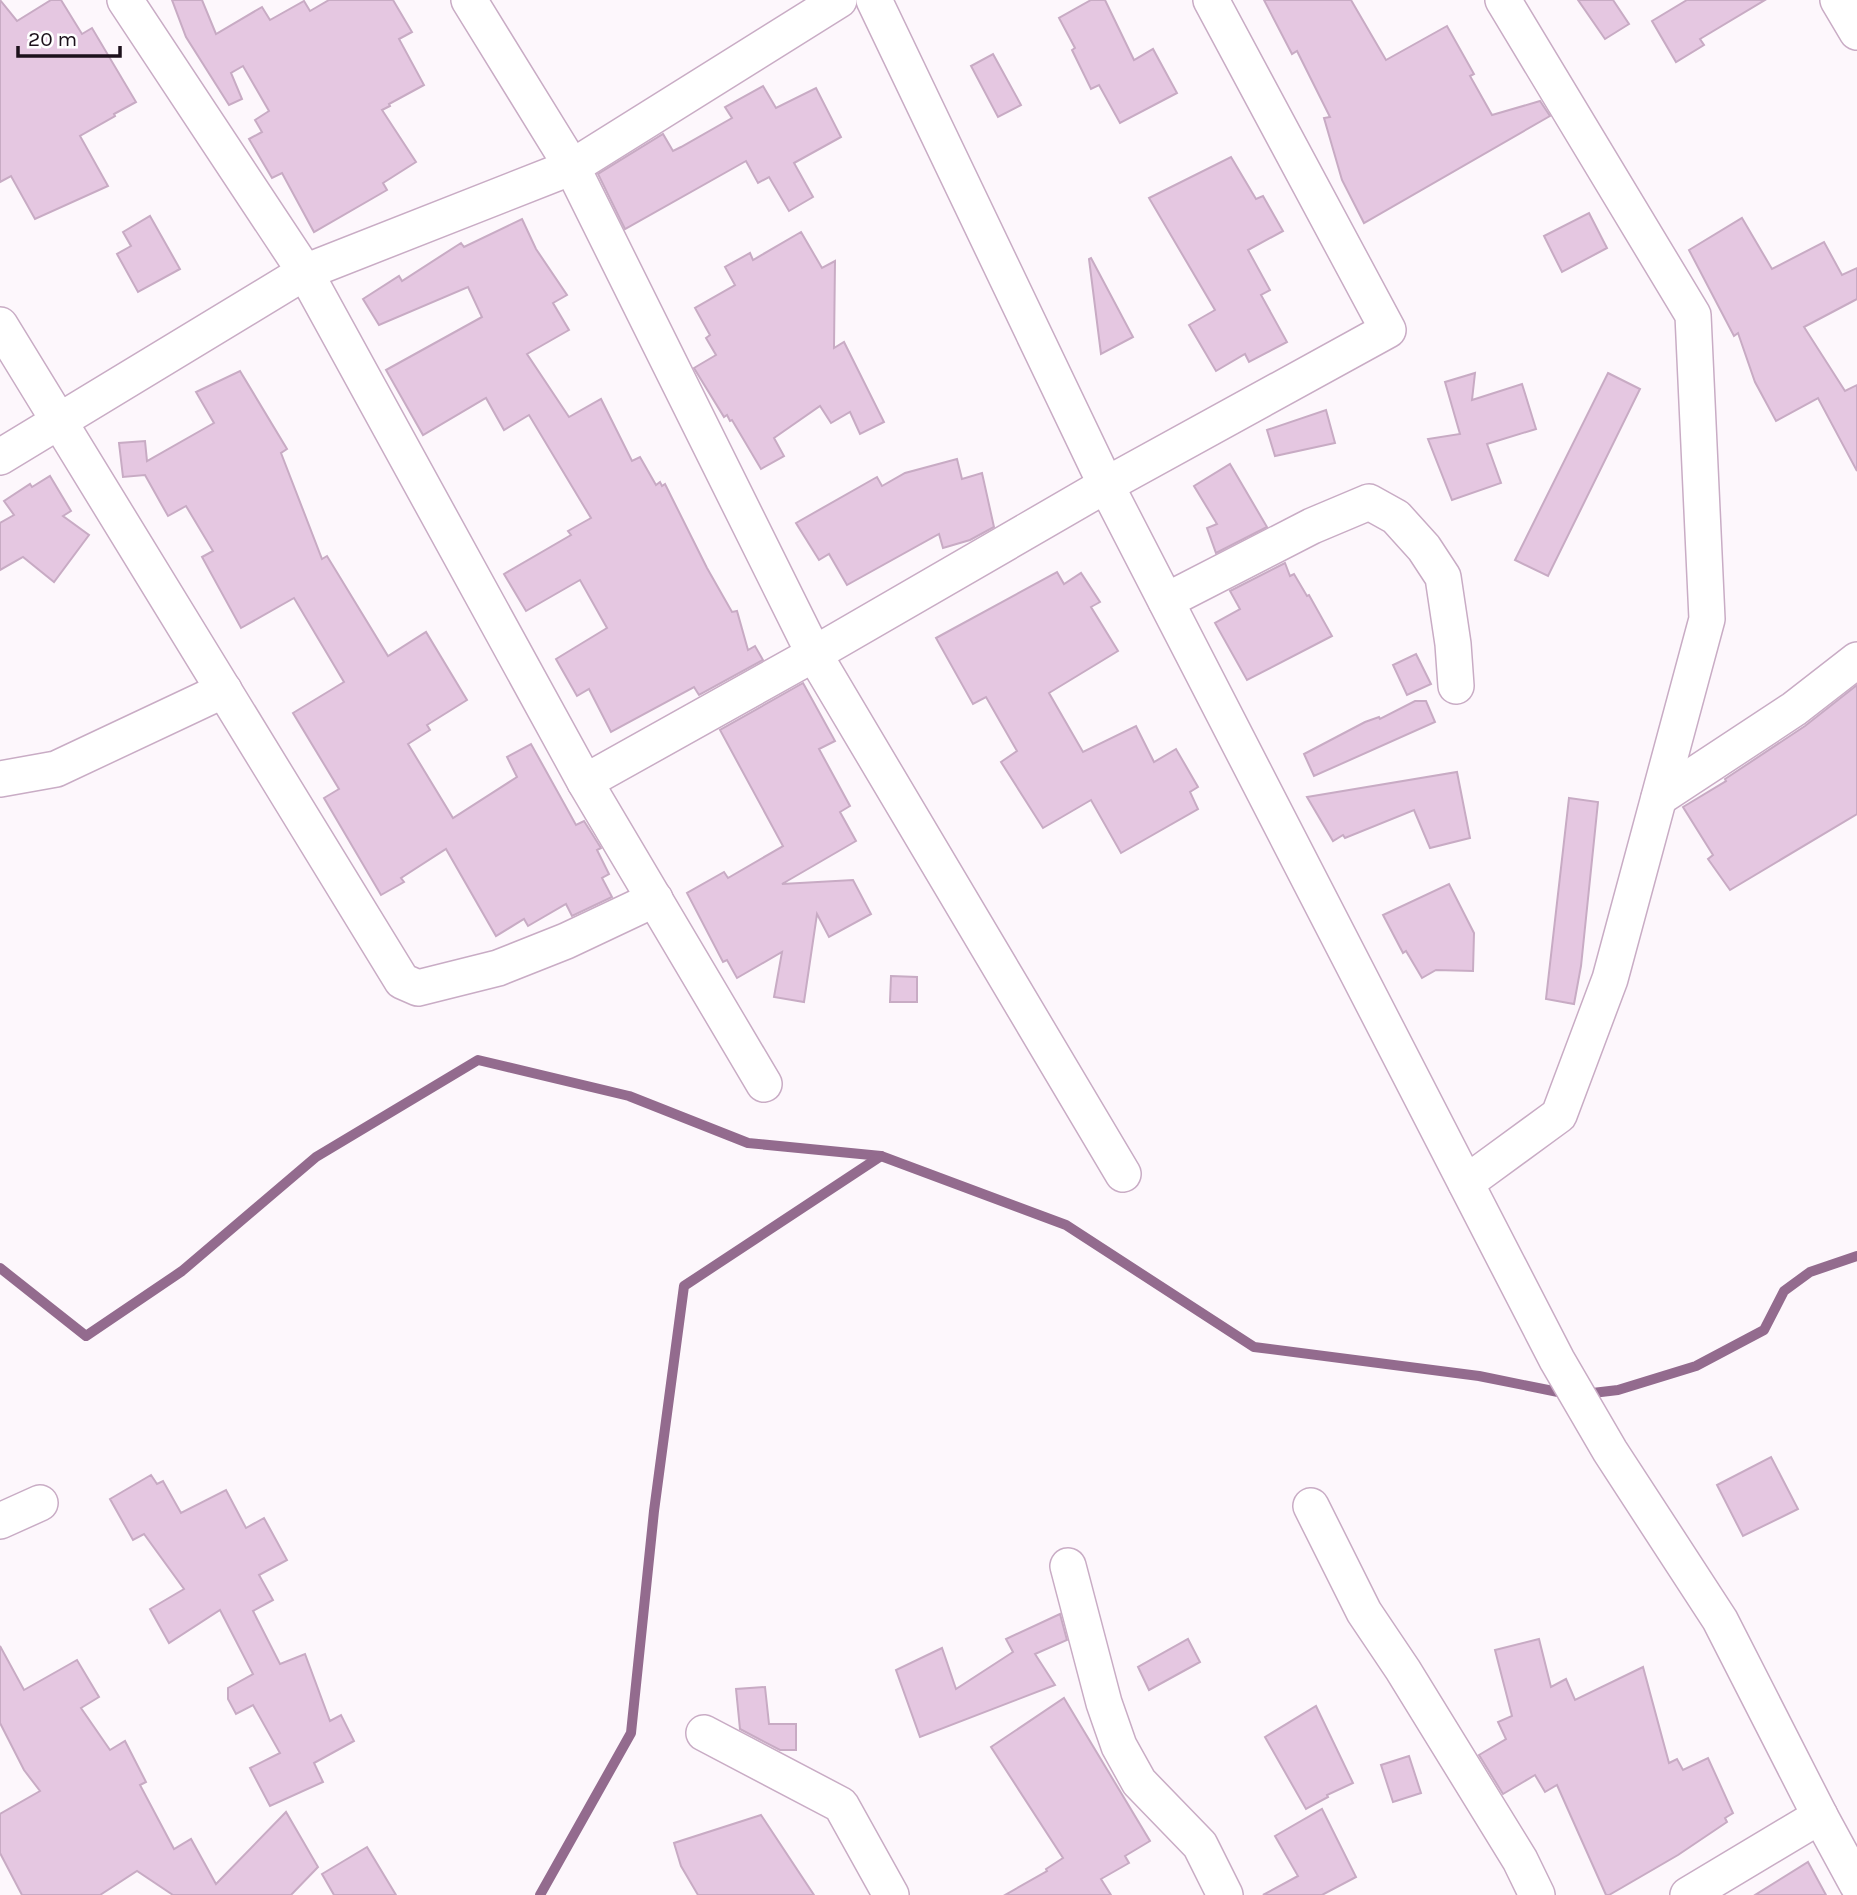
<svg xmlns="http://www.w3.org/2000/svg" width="1857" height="1895" viewBox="0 0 1857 1895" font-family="Karla,sans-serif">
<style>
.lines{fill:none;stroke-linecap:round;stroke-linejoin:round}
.stream{stroke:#936b8e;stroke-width:10}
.building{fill:#e5c7e1;stroke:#c8abc4;stroke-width:2}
.minor-casing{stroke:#c9acc5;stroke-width:38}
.minor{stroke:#fff;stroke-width:35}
</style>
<rect width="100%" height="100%" fill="#fdf7fc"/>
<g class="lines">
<g class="stream">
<polyline points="0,1268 86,1336 182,1271 316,1157 478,1060 629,1096 748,1143 881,1156 1066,1225 1254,1347 1479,1376 1568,1394"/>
<polyline points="1584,1394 1618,1390 1696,1366 1764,1330 1784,1291 1810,1272 1857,1256"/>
<polyline points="540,1895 631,1733 654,1511 684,1286 881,1156"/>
</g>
</g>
<g class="building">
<polygon points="0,0 17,21 51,0 61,0 82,34 92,28 136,102 114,114 115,116 80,136 108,186 35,219 11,176 0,182"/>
<polygon points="172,0 202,0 216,34 262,7 270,20 304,1 310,11 329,0 393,0 412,32 399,39 424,85 389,104 390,106 382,110 416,162 383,183 387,190 314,232 282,173 272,178 249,139 262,132 255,120 269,111 243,66 231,73 242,99 229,105 186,37"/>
<polygon points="1091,0 1105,0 1134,60 1153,49 1177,93 1120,123 1099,85 1091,89 1072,50 1075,48 1059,18"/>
<polygon points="1264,0 1351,0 1386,60 1447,26 1474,74 1470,76 1492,115 1540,101 1550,116 1364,223 1342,180 1324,118 1330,117 1297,51 1292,54"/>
<polygon points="1578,0 1613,0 1629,24 1605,39"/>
<polygon points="1687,0 1765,0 1700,39 1704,45 1676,62 1652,21"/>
<polygon points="993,54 1021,105 998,117 971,66"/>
<polygon points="763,86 776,108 816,88 841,137 794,163 813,197 789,211 769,177 758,183 746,161 625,229 598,174 663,134 673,151 681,147 732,118 725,107"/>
<polygon points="1231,157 1256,199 1263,196 1283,231 1248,250 1270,290 1261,295 1287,342 1249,362 1245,354 1216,371 1189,325 1215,310 1149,198"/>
<polygon points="1589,213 1607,248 1562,272 1544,236"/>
<polygon points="150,216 180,269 138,292 117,254 131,246 123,232"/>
<polygon points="1742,218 1772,269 1824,242 1842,275 1857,268 1857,299 1804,327 1845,391 1857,385 1857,471 1818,398 1776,421 1755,382 1738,333 1734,336 1689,250"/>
<polygon points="522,219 536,249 567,295 553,303 569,330 527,354 569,417 601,399 632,461 640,457 656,485 660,482 662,486 665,484 707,568 732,612 737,611 748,650 755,646 763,660 699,695 694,687 611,732 589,689 577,696 556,659 607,628 580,580 526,611 504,574 571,535 568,531 591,518 529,415 504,430 486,398 423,435 386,370 482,317 468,287 379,325 363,299 399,276 402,281 461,243 464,247"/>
<polygon points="801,232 822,268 835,261 834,348 844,342 884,422 860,434 850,412 831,423 820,406 774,438 784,456 761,469 732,420 730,421 727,415 724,417 694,368 716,355 706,338 710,335 695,308 735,285 725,267 750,253 753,260"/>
<polygon points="1091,258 1133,337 1101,354 1089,259"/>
<polygon points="240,371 287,449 281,453 322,559 327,556 388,656 426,632 467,700 427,725 430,730 408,744 453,818 517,777 507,757 531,744 576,825 584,821 601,848 597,850 609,874 602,878 612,897 572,916 566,904 528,926 524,919 496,936 446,849 401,878 404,882 381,895 324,798 339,789 293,713 344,682 294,598 241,628 202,557 213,551 186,506 168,516 145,475 123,477 119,443 145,441 147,461 214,423 196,392"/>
<polygon points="1475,373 1472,400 1522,384 1536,429 1487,444 1501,483 1452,500 1428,439 1460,434 1445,382"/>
<polygon points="1608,373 1640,389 1548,576 1515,560"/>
<polygon points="1326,410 1335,443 1275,456 1267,430"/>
<polygon points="957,459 962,479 982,473 994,527 970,540 943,548 939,534 847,585 829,554 819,560 796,523 877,477 882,486 905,473"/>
<polygon points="1230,464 1267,527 1216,553 1207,528 1217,524 1194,486"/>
<polygon points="50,476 71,511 63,516 89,535 54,582 23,557 0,570 0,523 14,515 4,501 30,484 32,487"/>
<polygon points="1285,563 1290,576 1294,574 1307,596 1309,595 1332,636 1247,680 1215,623 1240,609 1230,591"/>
<polygon points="1057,572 1064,584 1081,573 1100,602 1091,607 1118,651 1049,693 1083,752 1136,726 1154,762 1176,749 1198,787 1190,792 1198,809 1121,853 1091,800 1043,828 1001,762 1017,751 986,697 973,704 936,638"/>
<polygon points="1416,654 1431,684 1407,695 1393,665"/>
<polygon points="803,683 835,741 819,749 850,806 840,812 856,841 782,884 853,880 871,914 829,937 817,914 804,1002 774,997 782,952 737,978 727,960 723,962 687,893 724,872 728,878 783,846 720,730"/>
<polygon points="1857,685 1857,814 1730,890 1708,859 1713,855 1683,807 1726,781 1725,779 1805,726"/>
<polygon points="1415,701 1426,701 1435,722 1314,776 1304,754 1365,722 1379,717 1380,719"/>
<polygon points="1457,772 1470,838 1430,848 1414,810 1345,838 1343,835 1333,841 1307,797"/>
<polygon points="1569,798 1598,802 1581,966 1574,1004 1546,999"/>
<polygon points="1449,884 1474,933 1473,971 1436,970 1422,978 1406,951 1403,953 1383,915"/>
<polygon points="891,976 917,977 917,1002 890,1002"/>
<polygon points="1771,1457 1798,1509 1743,1536 1717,1485"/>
<polygon points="151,1475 157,1484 163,1481 181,1513 226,1490 246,1528 264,1518 287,1560 259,1575 273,1600 253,1611 280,1664 305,1654 330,1721 341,1715 354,1741 314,1763 323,1782 270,1806 250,1768 280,1753 253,1705 236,1714 228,1699 228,1688 253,1674 220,1610 169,1643 150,1609 184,1589 144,1534 133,1540 110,1499"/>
<polygon points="1060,1614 1067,1640 1035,1654 1055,1685 920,1737 896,1670 942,1648 956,1689 1013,1652 1006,1639"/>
<polygon points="1188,1639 1200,1662 1149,1690 1138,1667"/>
<polygon points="1539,1639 1551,1687 1566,1679 1575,1700 1643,1667 1669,1763 1677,1759 1683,1770 1708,1758 1733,1813 1725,1818 1727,1822 1678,1855 1609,1895 1606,1895 1557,1785 1545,1792 1535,1775 1503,1794 1479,1755 1506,1739 1498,1722 1512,1716 1495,1650"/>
<polygon points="0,1646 24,1690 77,1660 99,1697 81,1708 110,1750 125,1741 146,1782 140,1785 174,1849 191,1839 216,1884 286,1812 318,1867 291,1895 173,1895 137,1871 100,1895 22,1895 0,1853 0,1814 40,1791 24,1770 0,1723"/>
<polygon points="765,1687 769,1724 796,1724 796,1750 780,1750 740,1729 736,1689"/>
<polygon points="1064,1698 1150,1841 1125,1856 1129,1863 1101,1879 1111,1895 1005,1895 1047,1871 1046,1869 1063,1858 991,1747"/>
<polygon points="1316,1706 1353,1783 1327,1795 1328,1797 1306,1809 1265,1737"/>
<polygon points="1409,1756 1421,1793 1393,1802 1381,1765"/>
<polygon points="1322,1809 1356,1877 1322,1895 1263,1895 1298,1876 1275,1836"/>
<polygon points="761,1815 814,1895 698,1895 681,1866 674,1843"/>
<polygon points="367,1847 396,1895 334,1895 322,1874"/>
<polygon points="1808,1862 1826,1895 1755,1895"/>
</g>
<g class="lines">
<defs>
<g id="minor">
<polyline points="125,0 305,272 585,782 764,1084"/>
<polyline points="469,0 572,167 814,654 1123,1174"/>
<polyline points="874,0 1106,485 1557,1360 1610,1451 1720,1620 1820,1816 1857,1884"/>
<polyline points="1838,0 1857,32"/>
<polyline points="0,325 402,981 418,988 498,968 566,941 655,899"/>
<polyline points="0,457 305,272 572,167 839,0"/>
<polyline points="1166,601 1312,526 1369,502 1396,517 1424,548 1443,577 1453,644 1456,686"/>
<polyline points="0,779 56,769 224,690"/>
<polyline points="585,782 814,654 1106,485 1388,330 1211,0"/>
<polyline points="1659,798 1794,709 1857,660"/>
<polyline points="1466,1183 1559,1115 1610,979 1707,619 1693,315 1503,0"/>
<polyline points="1311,1506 1364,1612 1403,1670 1520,1860 1537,1895"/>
<polyline points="0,1521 40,1503"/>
<polyline points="1068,1566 1104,1703 1119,1746 1139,1782 1200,1845 1225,1895"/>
<polyline points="704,1733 841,1805 891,1895"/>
<polyline points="1688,1895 1820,1816"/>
</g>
</defs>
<use href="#minor" class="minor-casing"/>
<use href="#minor" class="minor"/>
</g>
<path d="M18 46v10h102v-10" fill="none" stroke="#1c111b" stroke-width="3.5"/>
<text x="28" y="46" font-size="21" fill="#1c111b" stroke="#ffffff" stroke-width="5" paint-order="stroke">20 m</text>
</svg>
